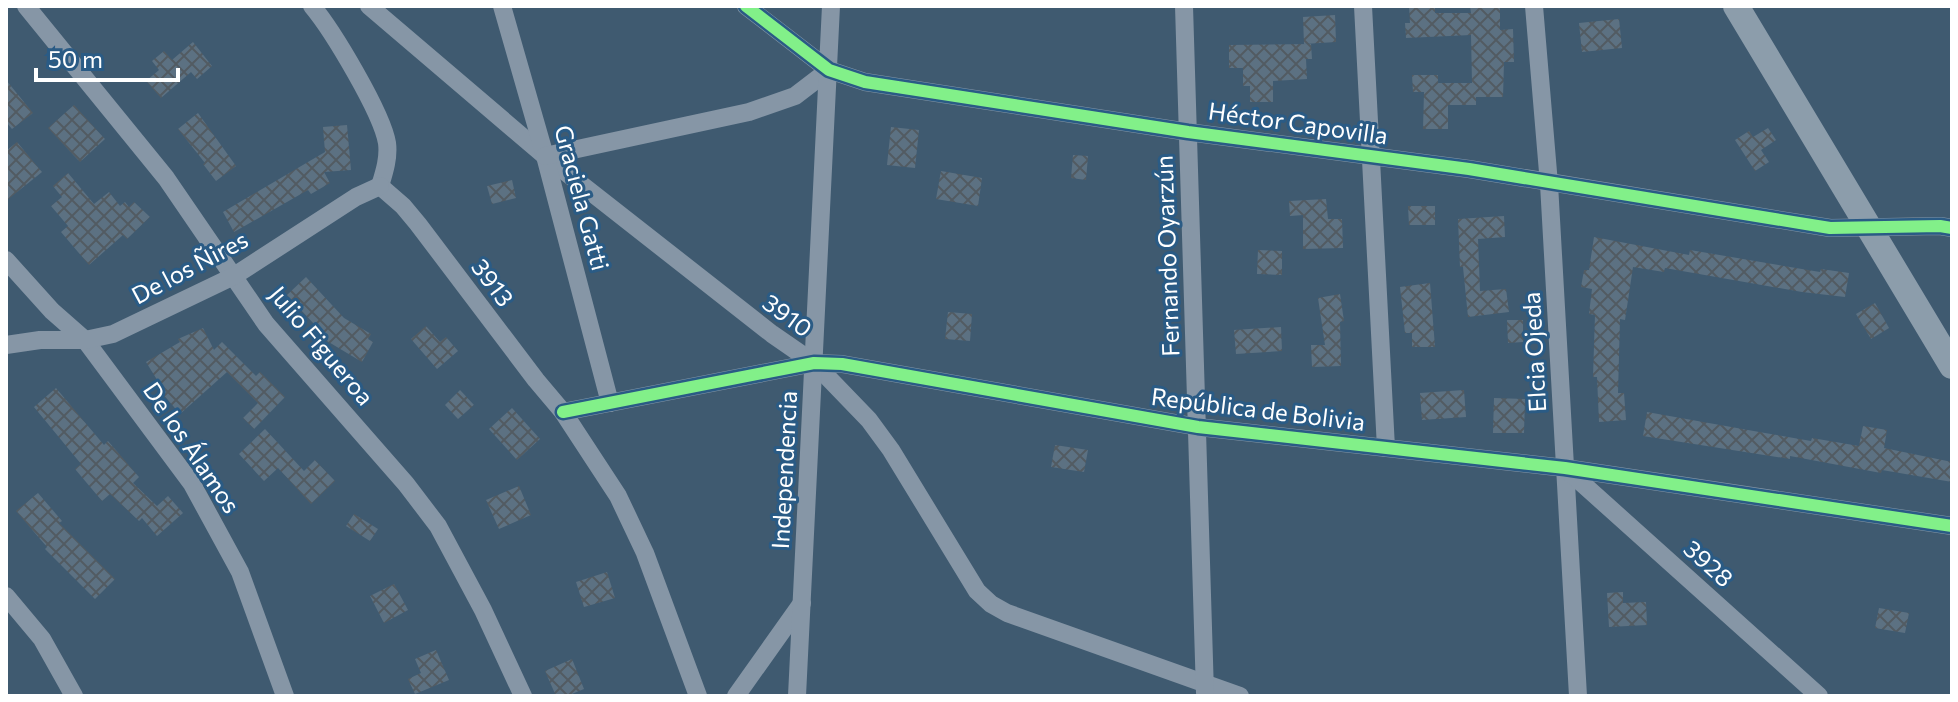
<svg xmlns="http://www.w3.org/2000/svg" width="1958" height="702" viewBox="0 0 1958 702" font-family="Commissioner,sans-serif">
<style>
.building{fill:url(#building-cross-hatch)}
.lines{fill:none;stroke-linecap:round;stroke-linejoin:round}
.street{stroke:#8696a6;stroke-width:18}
.secondary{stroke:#8c9dab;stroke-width:26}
.cycleway-casing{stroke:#2a5b85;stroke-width:17}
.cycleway{stroke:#82f089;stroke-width:12}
.labels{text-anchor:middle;stroke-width:6;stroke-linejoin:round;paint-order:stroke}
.street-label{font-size:24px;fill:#fff;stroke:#2a5b85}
</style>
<defs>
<pattern id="building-cross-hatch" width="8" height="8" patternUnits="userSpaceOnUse" patternTransform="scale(2)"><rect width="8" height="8" fill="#5c7182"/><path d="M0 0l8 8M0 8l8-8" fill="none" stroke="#525b62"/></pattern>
</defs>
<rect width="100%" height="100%" fill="#3f5a70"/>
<g class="building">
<polygon points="1409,6 1435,6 1435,13 1471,13 1470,6 1500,6 1500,30 1513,29 1514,62 1504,62 1503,97 1476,97 1476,105 1448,105 1448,129 1423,129 1424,92 1413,92 1412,75 1438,75 1438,83 1472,83 1471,35 1406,38 1405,23 1410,23"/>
<polygon points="1335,15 1336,42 1304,44 1303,17"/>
<polygon points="1619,19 1622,48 1582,52 1579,23"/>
<polygon points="193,42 212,66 197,79 191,72 161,98 146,81 159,70 152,61 164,51 172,60"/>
<polygon points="1311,44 1312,59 1306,59 1307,79 1273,81 1273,102 1250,102 1250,86 1243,86 1243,68 1229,68 1229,45"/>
<polygon points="6,80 33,113 12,129 6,122"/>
<polygon points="74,105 105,139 80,162 48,128"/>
<polygon points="198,113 236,166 216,181 203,164 205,163 178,129"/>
<polygon points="347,125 351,170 324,172 330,183 311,194 308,190 234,232 223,212 325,152 323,127"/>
<polygon points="891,127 919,130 915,168 887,165"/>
<polygon points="1768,128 1776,140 1761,150 1769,162 1755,171 1735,140 1749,131 1753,137"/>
<polygon points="17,142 42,172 6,201 6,151"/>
<polygon points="1073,155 1088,156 1086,180 1071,178"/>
<polygon points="941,171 982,178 978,206 936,199"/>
<polygon points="68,173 94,204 109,192 120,206 125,202 129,207 134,202 150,217 127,239 123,235 89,265 61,232 68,226 51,206 62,197 53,186"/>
<polygon points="512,180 516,198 492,204 487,186"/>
<polygon points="1326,199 1328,219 1342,219 1343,248 1303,249 1303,215 1290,216 1289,201"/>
<polygon points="1408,206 1435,206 1435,225 1409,225"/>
<polygon points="1504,216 1505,237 1478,239 1480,291 1506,289 1509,312 1468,317 1463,267 1460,267 1458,219"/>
<polygon points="1594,237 1689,255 1690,250 1820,272 1821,269 1849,273 1845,297 1802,292 1665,268 1664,272 1633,267 1625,320 1620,319 1618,393 1624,393 1626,420 1599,422 1597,377 1593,377 1595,315 1589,314 1592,289 1581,287 1584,270 1589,270"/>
<polygon points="1258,250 1282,251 1282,275 1257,274"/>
<polygon points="306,277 344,318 371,334 368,339 373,342 362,362 327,341 328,339 287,295"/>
<polygon points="1430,283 1435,347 1412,347 1412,333 1405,333 1400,287"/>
<polygon points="1340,294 1344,321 1340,322 1341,366 1312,367 1311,345 1325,345 1318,298"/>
<polygon points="1875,303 1889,328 1871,339 1856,314"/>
<polygon points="948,312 972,314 970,341 945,339"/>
<polygon points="1507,320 1523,320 1523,342 1508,343"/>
<polygon points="426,326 440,342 446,337 458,351 437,369 411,339"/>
<polygon points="1281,327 1282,351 1236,354 1234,330"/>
<polygon points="203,328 214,350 222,342 256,376 260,372 285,397 254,429 243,418 258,403 227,372 180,414 162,393 164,391 146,362 180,342 178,339"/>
<polygon points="56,388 104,445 108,441 139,477 133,483 157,506 168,496 183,513 157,536 142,518 139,521 110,494 102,501 75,469 81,464 34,407"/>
<polygon points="460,390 474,405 458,419 445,405"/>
<polygon points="1464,390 1466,417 1422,420 1420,393"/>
<polygon points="1494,398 1525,399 1524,433 1493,433"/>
<polygon points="512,408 540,439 517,460 489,429"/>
<polygon points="1647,412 1765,433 1811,441 1812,438 1859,446 1863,426 1887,430 1884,448 1952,462 1952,482 1882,470 1881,473 1790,456 1790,459 1643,436"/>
<polygon points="265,429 304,471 315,460 335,481 311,504 278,468 264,481 239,454"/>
<polygon points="1055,445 1088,450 1084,472 1051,467"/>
<polygon points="519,486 531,515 499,529 486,500"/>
<polygon points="38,493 62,521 59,523 115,579 95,599 45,549 47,547 16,511"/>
<polygon points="354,514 378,529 370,541 346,526"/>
<polygon points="607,572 615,598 584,607 576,582"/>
<polygon points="394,584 408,610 384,623 370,596"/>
<polygon points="1623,592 1623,603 1646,602 1647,625 1609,627 1607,593"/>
<polygon points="1879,608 1909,613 1905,633 1875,628"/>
<polygon points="436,650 449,680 415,694 408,679 421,673 415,659"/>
<polygon points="572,659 584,689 567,696 556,696 545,671"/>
</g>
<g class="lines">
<g class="street">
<polyline points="26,6 166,178 266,324 406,484 438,526 483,610 523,696"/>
<path d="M 312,6 C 333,31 382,113 387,143 C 389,158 384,173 380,186"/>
<polyline points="369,6 545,156 772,334 814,363 869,420 891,450 977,591 991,604 1007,613 1240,696"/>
<polyline points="502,6 545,156 610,403"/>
<polyline points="746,6 829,70 865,82 1188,132 1469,169 1830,228 1940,226 1952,228"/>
<polyline points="1184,6 1205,693"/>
<polyline points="1363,6 1386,448"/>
<polyline points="1534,6 1549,184 1578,696"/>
<polyline points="545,156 749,112 795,96 829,70"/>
<polyline points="380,186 403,206 418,224 536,380 563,412 618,496 645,553 698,696"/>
<polyline points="6,260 52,311 85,340 192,484 240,572 285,696"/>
<polyline points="6,345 40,340 85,340 113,334 234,276 356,197 380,186"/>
<polyline points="563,412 814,363 842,364 1198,427 1565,468 1952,526"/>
<polyline points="1565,468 1819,696"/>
<polyline points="6,596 42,639 74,696"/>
<polyline points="736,696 802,603"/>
<polyline points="797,696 831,6"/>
</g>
<polyline class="secondary" points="1736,6 1952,366"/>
<defs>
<g id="cycleway">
<polyline points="746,6 829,70 865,82 1188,132 1469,169 1830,228 1940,226 1952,228"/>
<polyline points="563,412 814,363 842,364 1198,427 1565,468 1952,526"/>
</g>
</defs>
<use href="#cycleway" class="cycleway-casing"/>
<use href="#cycleway" class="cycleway"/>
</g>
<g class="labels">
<g class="street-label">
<text transform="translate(1298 124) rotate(8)" y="8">Héctor Capovilla</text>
<text transform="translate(581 198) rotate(75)" y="8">Graciela Gatti</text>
<text transform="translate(1168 256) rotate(-92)" y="8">Fernando Oyarzún</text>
<text transform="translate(190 268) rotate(-28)" y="8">De los Ñires</text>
<text transform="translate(492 283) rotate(53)" y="8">3913</text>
<text transform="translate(787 316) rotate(36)" y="8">3910</text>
<text transform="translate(321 346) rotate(50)" y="8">Julio Figueroa</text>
<text transform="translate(1535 352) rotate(-93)" y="8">Elcia Ojeda</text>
<text transform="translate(1258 410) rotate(7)" y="8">República de Bolivia</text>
<text transform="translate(191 448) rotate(56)" y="8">De los Álamos</text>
<text transform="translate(785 470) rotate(-87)" y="8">Independencia</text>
<text transform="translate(1708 564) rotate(42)" y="8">3928</text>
</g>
</g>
<rect width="1958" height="702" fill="none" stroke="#ffffff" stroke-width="16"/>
<path d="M36 68v12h142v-12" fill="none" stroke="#ffffff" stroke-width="4"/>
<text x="48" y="68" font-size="24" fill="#ffffff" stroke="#2a5b85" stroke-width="6" paint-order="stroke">50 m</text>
</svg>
